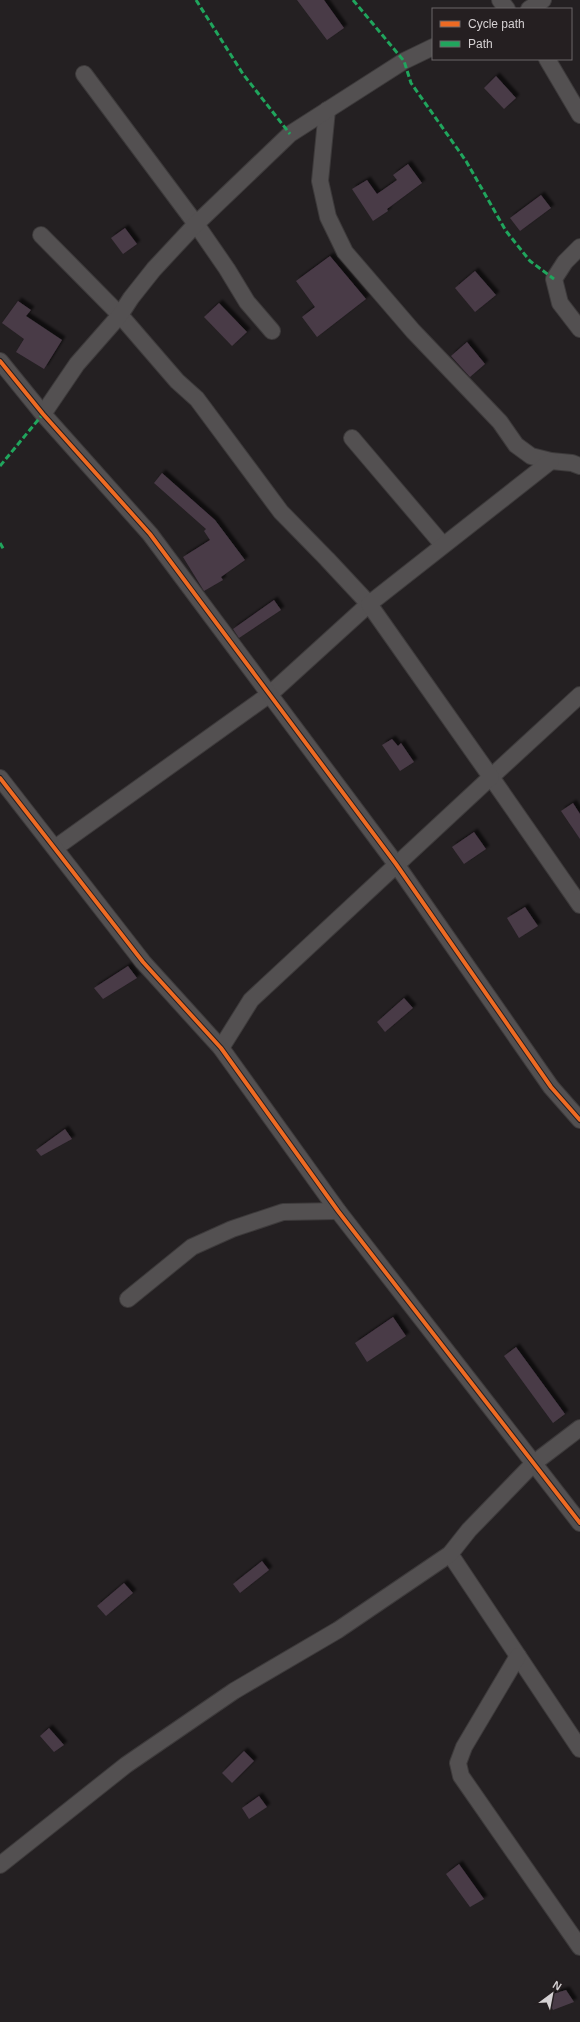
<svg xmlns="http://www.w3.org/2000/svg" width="580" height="2022" viewBox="0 0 580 2022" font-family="Helvetica,sans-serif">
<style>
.building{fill:#493a47;filter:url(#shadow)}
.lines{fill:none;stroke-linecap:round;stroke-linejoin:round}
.minor-casing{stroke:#3d3a3b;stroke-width:18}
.minor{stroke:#535051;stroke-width:16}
.quiet{stroke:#20a55d;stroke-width:3;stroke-dasharray:6 3;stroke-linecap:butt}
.cycleway-casing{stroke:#251f21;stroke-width:6}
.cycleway{stroke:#ed6a23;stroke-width:4}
</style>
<defs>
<filter id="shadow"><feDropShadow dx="3.5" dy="-3.5" stdDeviation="1" flood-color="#0009"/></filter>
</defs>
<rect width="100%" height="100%" fill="#242022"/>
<g class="building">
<polygon points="297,0 324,0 344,28 327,40"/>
<polygon points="496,76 516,98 504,109 484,88"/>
<polygon points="408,164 422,183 387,209 388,211 373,221 352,189 367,180 377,194 397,180 393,175"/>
<polygon points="541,195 551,208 520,231 510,218"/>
<polygon points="125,228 137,244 123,254 111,238"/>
<polygon points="330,256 366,299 317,337 302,317 315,307 296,281"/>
<polygon points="475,271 496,295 475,312 455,288"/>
<polygon points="18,301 31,310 26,316 62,340 44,369 16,352 24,339 2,323"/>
<polygon points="219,303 247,332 232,346 204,317"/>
<polygon points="467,342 485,364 470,377 451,356"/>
<polygon points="162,473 215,520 245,560 221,577 223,580 204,591 183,557 210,540 204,531 206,529 154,483"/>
<polygon points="274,600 281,610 239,638 233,629"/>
<polygon points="392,739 398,746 401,743 414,762 400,771 382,745"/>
<polygon points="573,803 580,814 580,839 561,811"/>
<polygon points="474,832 486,849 464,864 452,847"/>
<polygon points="525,907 538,926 519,938 507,918"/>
<polygon points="128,966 137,978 103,999 94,988"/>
<polygon points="404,998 413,1008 385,1032 377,1022"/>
<polygon points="65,1129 72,1139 41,1156 36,1150"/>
<polygon points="393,1317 406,1336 367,1362 355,1343"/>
<polygon points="516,1347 565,1414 553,1423 504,1356"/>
<polygon points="262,1561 269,1570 240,1593 233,1584"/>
<polygon points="124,1583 133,1593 106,1616 97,1606"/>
<polygon points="49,1728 64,1745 54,1752 40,1736"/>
<polygon points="244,1751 254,1761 232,1783 222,1773"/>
<polygon points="259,1796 267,1807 249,1819 242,1808"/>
<polygon points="459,1864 484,1899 470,1907 446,1874"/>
<polygon points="566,1990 574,2002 553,2010 546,1996"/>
</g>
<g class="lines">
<defs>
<g id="minor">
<polyline points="500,0 507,9"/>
<polyline points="529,9 543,0"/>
<polyline points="547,59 580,115"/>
<polyline points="84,74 196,224 227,269 247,302 272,331"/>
<polyline points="327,110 320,181 328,217 345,252 413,331 500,422 516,445 531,456 551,461 572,463 580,466"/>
<polyline points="41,235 120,315 177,381 197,399 281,512 327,559 369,604 270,694 55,848"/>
<polyline points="580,247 565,262 554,279 560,303 580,329"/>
<polyline points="0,361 43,414 150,534 396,864 551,1087 580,1120"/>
<polyline points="43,414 77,364 120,315 131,298 154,269 196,224 290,134 404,61 433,47"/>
<polyline points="352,438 443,545"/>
<polyline points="580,695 491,777 580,905"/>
<polyline points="0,778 143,962 221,1048 338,1211 580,1523"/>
<polyline points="221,1048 251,1000 491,777 369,604 551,461"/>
<polyline points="128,1299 192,1247 232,1229 283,1212 338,1211"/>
<polyline points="450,1554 580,1749"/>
<polyline points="518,1656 464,1747 458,1763 461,1776 580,1947"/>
<polyline points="0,1865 126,1765 234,1691 338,1630 450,1554 469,1530 534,1463 580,1428"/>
</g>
</defs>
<use href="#minor" class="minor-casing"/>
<use href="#minor" class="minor"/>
<g class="quiet">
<polyline points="196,0 243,74 290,134"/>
<polyline points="353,0 404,61 411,83 466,161 506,231 530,261 554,279"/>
<polyline points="0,466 43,414"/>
<polyline points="0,543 4,550"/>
</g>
<defs>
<g id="cycleway">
<polyline points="0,361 43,414 150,534 396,864 551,1087 580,1120"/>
<polyline points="0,778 143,962 221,1048 338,1211 580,1523"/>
</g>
</defs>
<use href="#cycleway" class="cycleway-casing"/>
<use href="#cycleway" class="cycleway"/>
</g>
<rect x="432" y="8" width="140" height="52" fill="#251f21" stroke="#6b6668"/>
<rect x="440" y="21" width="20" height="6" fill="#ed6a23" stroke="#6b6668"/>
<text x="468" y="28" font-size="12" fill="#d5d1d3">Cycle path</text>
<rect x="440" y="41" width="20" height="6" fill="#20a55d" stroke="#6b6668"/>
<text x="468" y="48" font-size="12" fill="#d5d1d3">Path</text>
<g transform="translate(552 1994) rotate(32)" stroke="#251f21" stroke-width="3" paint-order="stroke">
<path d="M0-3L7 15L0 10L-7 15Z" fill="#d5d1d3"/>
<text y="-6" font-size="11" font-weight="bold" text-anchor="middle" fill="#d5d1d3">N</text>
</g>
</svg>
